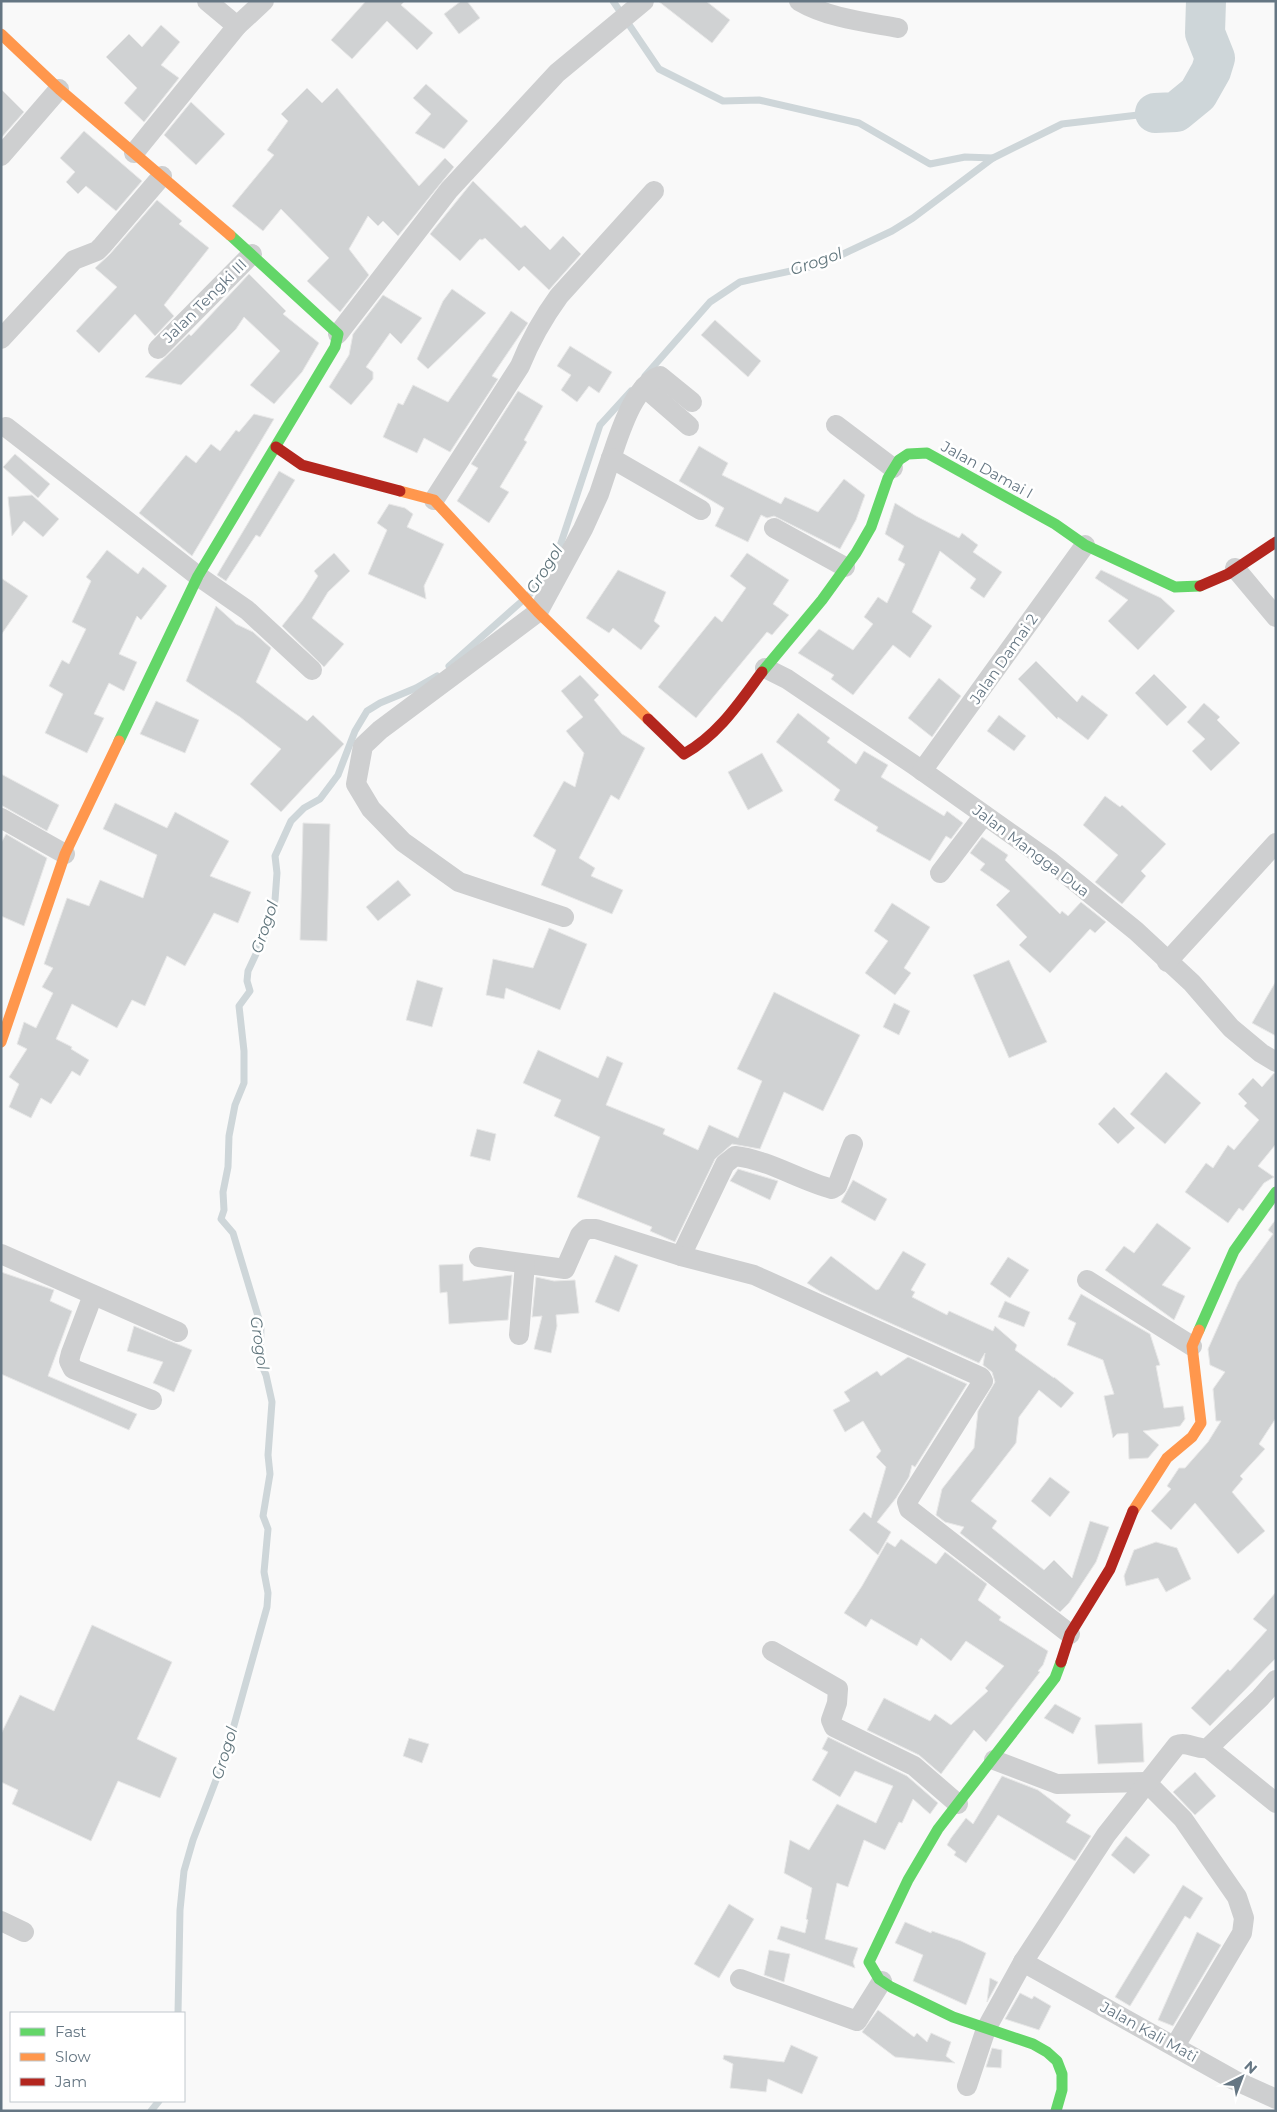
<svg xmlns="http://www.w3.org/2000/svg" width="1277" height="2112" viewBox="0 0 1277 2112" font-family="Montserrat,sans-serif">
<style>
.lines{fill:none;stroke-linecap:round;stroke-linejoin:round}
.stream{stroke:#ced6d9;stroke-width:7}
.river{stroke:#ced6d9;stroke-width:40}
.building{fill:#d0d2d3;stroke:#e8e8e8}
.street{stroke:#cecfd0;stroke-width:20}
.fast{stroke:#63d668;stroke-width:11}
.slow{stroke:#ff974d;stroke-width:11}
.jam{stroke:#b3261e;stroke-width:11}
.labels{text-anchor:middle;stroke-width:5;stroke-linejoin:round;paint-order:stroke}
.street-label{font-size:15px;fill:#657683;stroke:#fff}
.water-label{font-size:16px;font-style:italic;fill:#60757c;stroke:#fff}
</style>
<rect width="100%" height="100%" fill="#f9f9f9"/>
<g class="lines">
<g class="stream">
<polyline points="613,1 659,69 723,101 759,100 859,123 930,164 965,157 993,158"/>
<polyline points="645,376 710,302 740,282 809,267 841,255 892,231 913,218 993,158 1062,124 1155,113"/>
<polyline points="529,595 550,568 559,549 600,425 631,391"/>
<polyline points="449,666 521,602"/>
<polyline points="178,2013 180,1910 184,1871 193,1840 226,1754 267,1607 268,1593 264,1572 268,1529 263,1516 270,1474 268,1455 272,1402 266,1375 260,1361 261,1326 233,1233 221,1219 224,1210 223,1192 228,1167 229,1136 235,1105 244,1083 244,1051 239,1006 250,991 247,981 248,971 263,939 275,900 277,873 275,856 291,821 304,808 320,799 338,775 355,731 367,711 380,703 416,688 437,676"/>
<polyline points="151,2111 159,2101"/>
</g>
<polyline class="river" points="1155,113 1176,112 1198,94 1211,71 1215,58 1205,33 1206,1"/>
</g>
<g class="building">
<polygon points="366,1 405,1 401,5 433,33 417,50 387,21 352,59 331,40"/>
<polygon points="461,1 467,1 480,18 459,34 444,14"/>
<polygon points="658,1 706,1 730,20 712,43"/>
<polygon points="161,25 180,42 161,65 179,78 144,122 124,103 137,88 106,57 129,34 142,47"/>
<polygon points="426,84 468,121 444,149 415,133 431,114 413,98"/>
<polygon points="307,88 322,103 337,88 419,186 445,158 454,167 398,236 383,221 378,226 368,216 349,249 369,275 340,312 307,281 329,258 281,209 263,231 232,206 274,155 267,150 288,121 281,114"/>
<polygon points="1,89 24,112 1,138"/>
<polygon points="191,102 225,134 196,165 164,135"/>
<polygon points="84,131 142,181 116,211 86,186 78,194 66,182 75,172 60,158"/>
<polygon points="473,181 521,228 525,225 550,250 563,236 581,254 549,290 524,266 519,271 485,238 482,240 480,239 460,261 430,234"/>
<polygon points="157,200 182,221 179,224 209,248 164,305 174,316 155,336 135,314 99,353 76,331 117,287 95,268 110,254"/>
<polygon points="249,274 286,311 283,314 319,343 302,372 274,404 250,385 280,351 244,317 236,329 181,385 145,377 189,334 191,336"/>
<polygon points="452,289 486,313 428,369 417,359 443,301"/>
<polygon points="383,295 422,318 401,344 390,333 366,367 373,372 373,379 351,405 329,387 349,355 353,334"/>
<polygon points="511,311 528,323 492,376 498,379 450,452 424,438 417,453 383,437 398,403 403,405 413,385 448,402"/>
<polygon points="715,320 761,361 748,377 701,335"/>
<polygon points="570,346 612,372 599,393 589,386 577,402 561,390 571,375 557,366"/>
<polygon points="518,391 543,406 524,440 527,442 500,487 509,492 489,523 457,501 478,468 471,464"/>
<polygon points="254,414 274,419 192,556 139,513 186,455 196,463 211,444 220,451 236,430 239,432"/>
<polygon points="699,446 728,463 722,475 781,504 785,497 818,512 844,479 865,495 856,520 840,549 774,516 767,518 761,515 748,542 715,526 724,508 679,481"/>
<polygon points="15,454 50,484 38,498 3,467"/>
<polygon points="279,471 295,480 260,537 256,535 226,581 217,575"/>
<polygon points="32,495 59,519 43,537 24,521 12,536 8,497"/>
<polygon points="895,503 916,516 959,538 962,533 978,545 973,552 1002,572 984,598 970,588 976,579 940,551 912,612 932,626 910,658 893,645 853,695 831,679 834,675 798,653 819,629 853,650 873,624 864,617 878,597 887,603 905,564 898,560 904,546 885,534"/>
<polygon points="389,504 405,508 413,514 407,527 444,544 424,586 426,599 368,574 387,530 377,523"/>
<polygon points="107,550 138,574 143,567 167,586 141,620 137,616 119,654 137,662 124,691 109,683 94,714 104,718 87,753 45,733 63,694 49,686 62,660 69,664 86,629 72,622 91,581 86,577"/>
<polygon points="334,553 350,571 328,592 312,618 344,644 324,667 282,626 302,601 318,576 314,571"/>
<polygon points="747,553 789,580 773,604 789,615 772,635 767,632 696,718 658,687 715,616 722,622 746,588 730,576"/>
<polygon points="618,570 666,592 654,621 660,626 641,650 613,628 609,633 586,618"/>
<polygon points="1101,570 1161,598 1175,611 1138,650 1108,621 1128,600 1095,578"/>
<polygon points="1,578 28,596 1,635"/>
<polygon points="216,606 236,624 253,632 271,648 256,682 307,721 313,715 344,744 281,812 250,784 281,749 240,717 186,681"/>
<polygon points="1036,661 1077,702 1082,695 1108,715 1088,740 1058,717 1057,719 1018,679"/>
<polygon points="1154,674 1187,707 1167,726 1135,693"/>
<polygon points="580,675 599,695 594,700 622,734 645,748 619,800 611,795 579,858 595,868 591,876 623,890 612,914 541,885 556,850 533,836 564,781 575,787 584,753 566,731 583,717 561,691"/>
<polygon points="939,678 961,696 932,737 908,718"/>
<polygon points="156,701 199,720 185,753 140,734"/>
<polygon points="1204,703 1220,717 1217,720 1240,743 1211,771 1192,751 1205,739 1187,722"/>
<polygon points="798,713 830,738 827,742 856,764 864,751 888,765 881,777 944,816 947,811 963,823 951,839 946,836 930,861 876,831 878,827 834,800 840,790 776,742"/>
<polygon points="999,715 1026,736 1014,751 987,731"/>
<polygon points="762,753 783,791 748,810 728,772"/>
<polygon points="1,774 59,805 47,831 1,805"/>
<polygon points="1105,796 1120,807 1122,805 1166,844 1141,871 1146,876 1122,904 1095,882 1118,855 1083,825"/>
<polygon points="115,803 167,828 175,812 229,841 210,876 251,892 238,923 214,913 185,966 167,956 145,1006 132,1000 117,1028 72,1004 56,1039 72,1047 71,1049 89,1060 80,1076 72,1071 51,1104 41,1098 31,1118 9,1107 19,1084 9,1077 27,1049 17,1044 24,1022 36,1028 53,993 42,987 53,968 44,964 67,898 89,906 100,880 143,898 157,855 103,829"/>
<polygon points="303,823 330,824 327,941 300,940"/>
<polygon points="6,834 47,858 24,926 1,916 1,843"/>
<polygon points="982,837 1008,855 1005,860 1060,914 1062,911 1068,916 1081,902 1106,922 1095,933 1090,929 1050,973 1019,945 1027,937 996,905 1010,891 980,870 985,864 970,853"/>
<polygon points="398,880 411,895 378,921 366,907"/>
<polygon points="892,903 930,927 904,968 911,973 895,995 865,973 888,941 874,931"/>
<polygon points="549,928 587,944 560,1010 506,988 504,999 486,995 493,959 533,968"/>
<polygon points="1009,960 1047,1042 1009,1058 973,975"/>
<polygon points="417,980 443,988 432,1027 406,1020"/>
<polygon points="1276,981 1276,1036 1252,1023"/>
<polygon points="774,992 860,1035 823,1111 784,1092 760,1149 732,1144 715,1159 675,1242 650,1231 652,1227 577,1197 600,1137 554,1116 561,1100 523,1083 538,1050 598,1078 607,1056 623,1063 606,1105 665,1129 663,1134 698,1150 709,1125 738,1138 762,1081 737,1069"/>
<polygon points="894,1003 910,1011 899,1035 883,1027"/>
<polygon points="1166,1072 1201,1103 1165,1144 1130,1114"/>
<polygon points="1274,1073 1276,1074 1276,1144 1258,1166 1274,1177 1264,1183 1243,1211 1239,1208 1228,1223 1185,1192 1206,1163 1213,1168 1228,1145 1234,1150 1259,1120 1244,1106 1247,1103 1238,1094 1253,1078 1262,1087"/>
<polygon points="1114,1107 1135,1128 1118,1144 1098,1124"/>
<polygon points="477,1129 496,1134 490,1161 470,1156"/>
<polygon points="738,1169 778,1181 770,1200 730,1181"/>
<polygon points="853,1180 887,1199 875,1221 841,1202"/>
<polygon points="1276,1219 1276,1418 1259,1444 1265,1449 1240,1476 1243,1479 1232,1492 1265,1531 1238,1554 1195,1503 1171,1530 1151,1511 1171,1489 1167,1486 1179,1468 1185,1468 1208,1442 1221,1421 1216,1421 1213,1389 1225,1372 1210,1365 1208,1349 1238,1282 1273,1234 1268,1230"/>
<polygon points="1157,1223 1191,1248 1162,1285 1185,1296 1174,1320 1105,1270 1124,1246 1134,1253"/>
<polygon points="903,1251 926,1264 911,1290 915,1292 912,1297 947,1315 949,1311 993,1331 995,1326 1017,1345 1015,1350 1054,1378 1054,1377 1074,1393 1061,1408 1039,1390 1019,1417 1016,1443 971,1501 997,1521 992,1528 1044,1570 1054,1560 1072,1578 1090,1521 1109,1527 1096,1562 1069,1603 1060,1612 960,1533 964,1527 945,1522 936,1515 942,1489 974,1448 978,1411 995,1382 992,1372 983,1365 985,1353 979,1363 821,1292 807,1283 831,1256 876,1290 879,1289"/>
<polygon points="615,1255 638,1265 619,1312 595,1302"/>
<polygon points="1008,1257 1029,1270 1010,1298 990,1284"/>
<polygon points="463,1264 463,1281 512,1275 508,1320 449,1324 447,1292 440,1293 439,1265"/>
<polygon points="1,1272 54,1290 50,1301 72,1311 48,1376 137,1414 129,1430 1,1374"/>
<polygon points="536,1277 554,1281 575,1280 579,1313 556,1315 557,1326 551,1353 534,1349 542,1316 532,1317"/>
<polygon points="1081,1294 1150,1334 1160,1365 1156,1366 1164,1408 1183,1406 1185,1419 1180,1426 1143,1431 1159,1445 1148,1458 1129,1459 1128,1433 1117,1434 1113,1438 1104,1396 1114,1394 1103,1360 1067,1345 1076,1323 1068,1319"/>
<polygon points="1005,1301 1030,1312 1024,1327 998,1317"/>
<polygon points="134,1326 192,1350 174,1392 153,1383 163,1362 127,1351"/>
<polygon points="908,1357 967,1384 915,1467 912,1465 909,1477 896,1498 877,1522 891,1532 878,1555 849,1530 864,1512 871,1518 886,1467 876,1457 881,1451 863,1421 845,1432 833,1410 850,1401 844,1392 877,1371 881,1376"/>
<polygon points="1050,1477 1070,1492 1050,1517 1031,1501"/>
<polygon points="901,1539 936,1564 945,1552 987,1584 978,1600 1001,1617 999,1620 1048,1651 1043,1665 1038,1671 1040,1672 986,1742 974,1730 941,1774 919,1755 867,1730 884,1698 930,1721 935,1714 951,1725 988,1691 985,1688 1004,1666 966,1641 951,1661 921,1638 917,1646 871,1619 866,1627 844,1613 862,1586 887,1542 895,1547"/>
<polygon points="1156,1542 1177,1548 1191,1579 1166,1592 1158,1578 1126,1586 1124,1576 1134,1550"/>
<polygon points="1276,1592 1276,1658 1210,1726 1191,1708 1228,1669 1230,1671 1267,1630 1253,1619"/>
<polygon points="92,1625 172,1662 137,1739 177,1758 160,1798 118,1781 91,1841 12,1804 18,1790 1,1782 1,1734 20,1695 54,1711"/>
<polygon points="1055,1704 1081,1718 1073,1734 1044,1718"/>
<polygon points="1142,1723 1144,1762 1098,1764 1095,1725"/>
<polygon points="828,1737 907,1776 938,1803 930,1814 913,1799 902,1823 899,1822 885,1850 864,1840 848,1887 837,1883 825,1939 858,1948 853,1962 855,1968 777,1939 781,1926 805,1933 808,1920 806,1919 812,1888 784,1873 790,1840 809,1850 837,1804 876,1823 893,1786 855,1771 840,1797 812,1780 828,1752 822,1749"/>
<polygon points="409,1738 429,1744 422,1763 403,1756"/>
<polygon points="1195,1772 1216,1796 1195,1815 1173,1792"/>
<polygon points="1002,1776 1038,1790 1071,1815 1066,1822 1091,1836 1075,1861 998,1815 966,1863 954,1855 956,1852 947,1845 951,1838 966,1818 973,1824"/>
<polygon points="1126,1836 1150,1855 1134,1874 1111,1855"/>
<polygon points="1183,1885 1203,1898 1190,1919 1185,1916 1130,2006 1115,1997"/>
<polygon points="729,1904 754,1919 719,1978 694,1964"/>
<polygon points="905,1922 931,1933 932,1931 961,1941 986,1953 966,2005 913,1981 923,1955 895,1943"/>
<polygon points="1197,1932 1221,1945 1173,2026 1158,2020"/>
<polygon points="769,1950 790,1954 784,1982 764,1975"/>
<polygon points="990,1978 998,1982 987,2002"/>
<polygon points="1020,1993 1032,1999 1034,1996 1051,2006 1039,2030 1005,2019"/>
<polygon points="878,2010 914,2037 917,2033 927,2042 931,2033 951,2042 946,2056 955,2063 895,2057 862,2032"/>
<polygon points="791,2045 818,2057 802,2094 768,2079 766,2092 730,2088 733,2064 723,2059 724,2055 784,2062"/>
<polygon points="992,2048 1002,2050 1001,2068 986,2067"/>
</g>
<g class="lines">
<g class="street">
<path d="M 799,1 C 828,18 865,22 898,28"/>
<polyline points="237,26 264,1"/>
<polyline points="134,153 237,26 207,1"/>
<polyline points="1,156 59,89"/>
<polyline points="338,334 449,190 557,73 644,1"/>
<polyline points="1,339 74,260 97,251 102,246 162,176"/>
<polyline points="158,349 252,254"/>
<polyline points="644,387 689,426"/>
<polyline points="836,425 893,468"/>
<polyline points="6,427 198,576 247,610 312,670"/>
<path d="M 611,458 C 620,433 633,386 660,376 L 692,402"/>
<path d="M 434,500 L 520,366 C 530,341 543,318 559,296 L 654,191"/>
<polyline points="774,528 845,567"/>
<polyline points="1235,568 1276,617"/>
<polyline points="765,668 787,679 914,765 1051,862 1136,931 1192,983 1231,1028 1261,1053 1276,1062"/>
<polyline points="922,771 1085,545"/>
<polyline points="1,818 65,854"/>
<polyline points="940,873 984,815"/>
<polyline points="564,917 459,882 403,842 371,809 356,784 363,746 380,730 538,612 583,529 599,494 611,458 701,510"/>
<polyline points="1167,962 1276,843"/>
<polyline points="1,1254 178,1332"/>
<path d="M 681,1256 L 725,1164 L 735,1156 C 769,1160 799,1180 832,1189 L 837,1186 L 853,1144"/>
<polyline points="479,1257 565,1269 580,1235 586,1229 596,1229 681,1256 754,1275 981,1377 983,1381 907,1502 909,1509 1070,1634"/>
<polyline points="1087,1280 1192,1346"/>
<polyline points="93,1295 71,1353 69,1361 73,1369 152,1400"/>
<polyline points="519,1335 525,1264"/>
<polyline points="772,1651 838,1689 837,1703 831,1720 834,1727 914,1766 958,1804"/>
<polyline points="1208,1748 1276,1803"/>
<polyline points="994,1760 1057,1784 1146,1782 1183,1819 1237,1897 1244,1918 1242,1933 1175,2046"/>
<polyline points="1,1921 24,1932"/>
<polyline points="1023,1962 1234,2080 1276,2099"/>
<polyline points="740,1979 857,2021 882,1981"/>
<path d="M 967,2086 L 986,2029 L 1023,1962 L 1106,1835 L 1177,1745 C 1187,1741 1197,1750 1208,1748 L 1260,1698 L 1276,1680"/>
</g>
<g class="fast">
<polyline points="762,672 822,600 856,553 871,527 888,478 899,460 908,454 927,453 1055,524 1085,545 1175,587 1200,586"/>
<polyline points="119,741 198,576 335,347 338,334 230,235"/>
<polyline points="1199,1330 1234,1251 1276,1192"/>
<polyline points="1056,2111 1062,2090 1062,2074 1057,2061 1047,2052 1033,2044 953,2017 891,1987 879,1979 869,1962 908,1880 938,1829 1055,1678 1061,1662"/>
</g>
<g class="slow">
<polyline points="1,34 59,89 230,235"/>
<polyline points="400,491 434,500 538,612 648,719"/>
<polyline points="1,1042 65,854 119,741"/>
<polyline points="1133,1511 1167,1458 1192,1437 1201,1423 1192,1346 1199,1330"/>
</g>
<g class="jam">
<polyline points="276,447 302,465 400,491"/>
<polyline points="1200,586 1228,574 1276,542"/>
<path d="M 648,719 L 684,754 C 719,734 739,703 762,672"/>
<polyline points="1061,1662 1070,1634 1110,1569 1133,1511"/>
</g>
</g>
<g class="labels">
<g class="street-label">
<text transform="translate(205 301) rotate(-45)" y="5">Jalan Tengki III</text>
<text transform="translate(987 470) rotate(29)" y="5">Jalan Damai I</text>
<text transform="translate(1004 659) rotate(-55)" y="5">Jalan Damai 2</text>
<text transform="translate(1031 851) rotate(37)" y="5">Jalan Mangga Dua</text>
<text transform="translate(1149 2032) rotate(29)" y="5">Jalan Kali Mati</text>
</g>
<g class="water-label">
<text transform="translate(816 261) rotate(-19)" y="6">Grogol</text>
<text transform="translate(544 569) rotate(-58)" y="6">Grogol</text>
<text transform="translate(264 927) rotate(-71)" y="6">Grogol</text>
<text transform="translate(260 1343) rotate(82)" y="6">Grogol</text>
<text transform="translate(224 1753) rotate(-73)" y="6">Grogol</text>
</g>
</g>
<rect width="1277" height="2112" fill="none" stroke="#657683" stroke-width="5"/>
<rect x="10" y="2012" width="175" height="90" fill="#ffffff" stroke="#c1c8cd"/>
<rect x="20" y="2028" width="25" height="8" fill="#63d668" stroke="#c1c8cd"/>
<text x="55" y="2037" font-size="15" fill="#657683">Fast</text>
<rect x="20" y="2053" width="25" height="8" fill="#ff974d" stroke="#c1c8cd"/>
<text x="55" y="2062" font-size="15" fill="#657683">Slow</text>
<rect x="20" y="2078" width="25" height="8" fill="#b3261e" stroke="#c1c8cd"/>
<text x="55" y="2087" font-size="15" fill="#657683">Jam</text>
<g transform="translate(1242 2077) rotate(42)" stroke="#ffffff" stroke-width="4" paint-order="stroke">
<path d="M0-4L9 19L0 12L-9 19Z" fill="#657683"/>
<text y="-8" font-size="14" font-weight="bold" text-anchor="middle" fill="#657683">N</text>
</g>
</svg>
